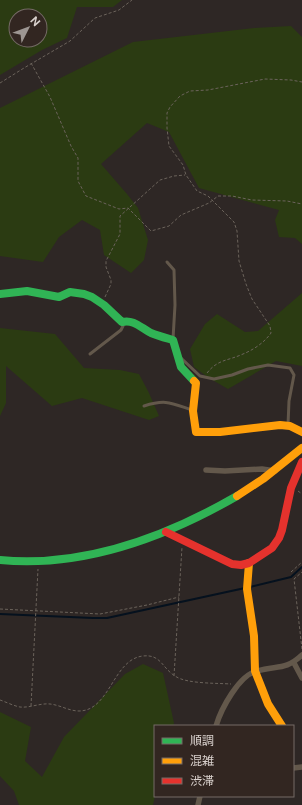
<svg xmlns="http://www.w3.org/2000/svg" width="302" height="805" viewBox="0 0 302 805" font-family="'Public Sans','Noto Sans JP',sans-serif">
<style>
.green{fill:#2b3b12;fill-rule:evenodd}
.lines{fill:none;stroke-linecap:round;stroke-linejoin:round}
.stream{stroke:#05111e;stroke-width:2}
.path{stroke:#6b635b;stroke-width:1;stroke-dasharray:3 2;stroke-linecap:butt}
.lane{stroke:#63584b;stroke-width:3}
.street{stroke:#63584b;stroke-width:5.5}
.fast{stroke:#30b455;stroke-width:8}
.slow{stroke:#ff9f0a;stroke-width:8}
.jam{stroke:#e5322d;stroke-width:8}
</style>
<rect width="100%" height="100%" fill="#2e2725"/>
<g class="green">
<path d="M 0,0 L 122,0 L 113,7 L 77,7 L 67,38 L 42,50 L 0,75 ZM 16,16 L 40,16 L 40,40 L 16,40 Z"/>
<polygon points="291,26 302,37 302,244 295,238 279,237 275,220 279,210 199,188 169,132 147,123 101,164 127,194 138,208 148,240 144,260 131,273 104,255 100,230 82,220 59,237 43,262 0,256 0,108 133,42 254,28"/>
<polygon points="302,293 302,366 276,361 228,389 209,378 194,367 190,349 205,324 217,314 245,332 258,331"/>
<polygon points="0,328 55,334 84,368 120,370 139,374 149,393 159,416 149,420 82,398 52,406 6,366 6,403 0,416"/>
<polygon points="143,664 163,673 174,723 173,726 155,726 155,796 153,805 19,805 14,791 0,776 0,712 31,727 25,761 42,777 64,737 125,674"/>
</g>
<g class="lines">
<g class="stream">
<polyline points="250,587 291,577 302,567"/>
<polyline points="0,614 93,618 107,618 245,588"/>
</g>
<g class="path">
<polyline points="31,63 50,97 71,146 78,158 78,181 86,196 119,209 128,208 151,231 169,226 181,215 209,203 218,196 232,196 252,200 287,201 302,204"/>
<polyline points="0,83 24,68 70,41 95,18 119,10 132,0"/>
<polyline points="105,297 111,284 111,280 106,267 106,261 120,234 120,216 160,180 174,176 185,175"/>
<path d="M 207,373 C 218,359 228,361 243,354 C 253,350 264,343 271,333 L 270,326 L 252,299 L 246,284 L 239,261 L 237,231 L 234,222 L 208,196 L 197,191 L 186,175 L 183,165 L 169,146 L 167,128 L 167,113 L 170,107 L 180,96 L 190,91 L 208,90 L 265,79 L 291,80 L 302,82"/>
<polyline points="298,491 302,494"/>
<polyline points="291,572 302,562"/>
<polyline points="0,609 100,614 147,605 179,597"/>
<polyline points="302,649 294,579 302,572"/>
<polyline points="174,676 182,547"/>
<path d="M 0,700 C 6,702 14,706 20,707 C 30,708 40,703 50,704 C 60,705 69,711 79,711 C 110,711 113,659 143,656 C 161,654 162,668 175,676 C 186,684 217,683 231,684"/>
<polyline points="31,706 38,569"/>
</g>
<g class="lane">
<polyline points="167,262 174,270 175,305 173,339"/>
<polyline points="90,354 121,330 123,326 122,322"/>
<polyline points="181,358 200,376 214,379 232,375 248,369 268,365 290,368 294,375 289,401 288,425"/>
<path d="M 144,406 C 166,399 171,403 192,410"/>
</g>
<g class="street">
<polyline points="206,470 225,471 262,469 275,471"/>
<polyline points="294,663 302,678"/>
<path d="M 216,726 C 221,709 239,675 257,671 C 277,665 285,671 302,655"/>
<polyline points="293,768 302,767"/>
<polyline points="198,805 200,796"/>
</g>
<g class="fast">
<path d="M 0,294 L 27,291 L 59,297 L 70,292 L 84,294 L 92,297 L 104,305 L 122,322 C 134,319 141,328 151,333 C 158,336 166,338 173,340 L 181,367 L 194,381"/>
<path d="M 0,560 C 83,568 166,537 237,496"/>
</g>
<g class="slow">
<polyline points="194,381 196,383 193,411 196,432 220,432 280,425 290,426 302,432"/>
<polyline points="237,496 263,479 302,448"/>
<polyline points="249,563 247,589 254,636 255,671 268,704 282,726"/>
</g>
<polyline class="jam" points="166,532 232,564 241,565 249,563 272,548 279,538 282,530 291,488 302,462"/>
</g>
<rect x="154" y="725" width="140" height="72" fill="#322621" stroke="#756a66"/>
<rect x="162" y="738" width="20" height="6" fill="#30b455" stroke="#756a66"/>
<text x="190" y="745" font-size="12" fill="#d9d1cd">順調</text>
<rect x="162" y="758" width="20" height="6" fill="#ff9f0a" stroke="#756a66"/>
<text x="190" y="765" font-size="12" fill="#d9d1cd">混雑</text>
<rect x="162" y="778" width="20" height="6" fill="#e5322d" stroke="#756a66"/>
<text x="190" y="785" font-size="12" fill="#d9d1cd">渋滞</text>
<g transform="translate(28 28) rotate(48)"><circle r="19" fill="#322621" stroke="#756a66"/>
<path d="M0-3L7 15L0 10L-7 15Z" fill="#9d9692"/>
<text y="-6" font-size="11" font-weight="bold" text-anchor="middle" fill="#d9d1cd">N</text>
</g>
</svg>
